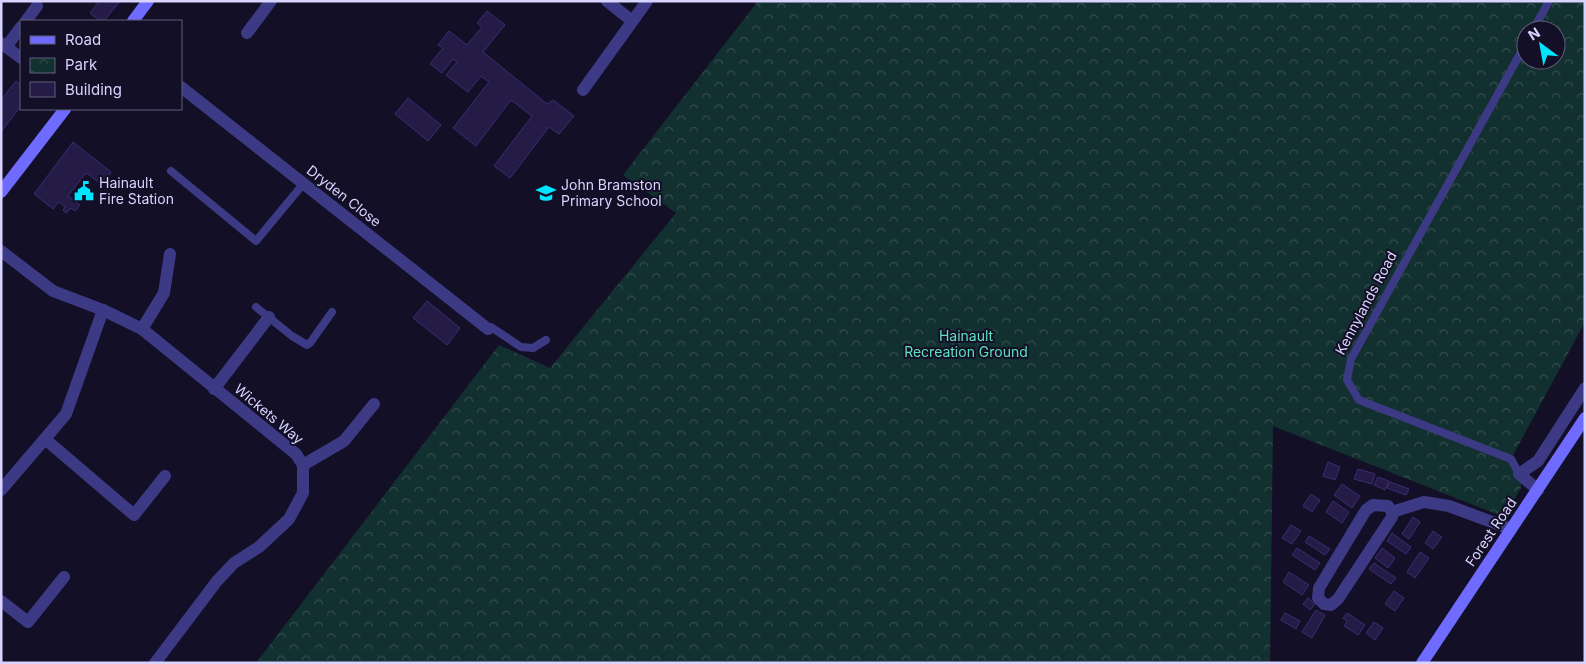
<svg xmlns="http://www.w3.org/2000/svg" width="1586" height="664" viewBox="0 0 1586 664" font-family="Inter,sans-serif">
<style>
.park{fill:url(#park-crowns);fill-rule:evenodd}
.building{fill:#241b47;stroke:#3b2d73}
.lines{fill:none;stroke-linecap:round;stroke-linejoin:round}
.lane{stroke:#3d3a85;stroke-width:8}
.street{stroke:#3d3a85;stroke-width:12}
.secondary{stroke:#6f6bff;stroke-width:12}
.labels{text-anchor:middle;stroke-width:4;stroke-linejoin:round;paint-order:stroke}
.poi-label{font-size:14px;fill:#d9d4ff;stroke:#130f26;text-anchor:start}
.street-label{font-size:14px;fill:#d9d4ff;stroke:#130f26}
.park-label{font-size:14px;fill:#5fe0c0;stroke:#130f26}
</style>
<defs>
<pattern id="park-crowns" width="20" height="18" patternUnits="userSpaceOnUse" patternTransform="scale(1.25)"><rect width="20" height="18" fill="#12302f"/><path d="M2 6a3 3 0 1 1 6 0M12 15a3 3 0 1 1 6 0" fill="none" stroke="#344d4e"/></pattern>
</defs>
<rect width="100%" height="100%" fill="#130f26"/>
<path class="park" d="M 758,1 L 1585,1 L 1585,322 L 1511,459 L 1521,478 L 1521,488 L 1504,517 L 1273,426 L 1270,663 L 256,663 L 499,345 L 550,368 L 676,213 L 623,175 ZM 1526,30 L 1556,30 L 1556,60 L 1526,60 Z"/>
<g class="building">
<polygon points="99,1 120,1 104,21 100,21 90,13"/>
<polygon points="487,11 505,25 483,52 547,104 553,100 574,116 559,134 549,127 510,178 494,166 532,116 511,100 476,146 453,128 489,82 481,76 468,92 446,75 457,62 453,59 442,73 430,64 443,48 438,45 449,31 467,45 482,27 477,23"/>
<polygon points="16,81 21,85 21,106 1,132 1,100"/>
<polygon points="408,98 441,125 428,141 395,114"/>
<polygon points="73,142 111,172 103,185 86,173 68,196 80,205 75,211 71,208 66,213 63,210 65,207 59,202 53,209 34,194"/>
<polygon points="427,301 460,328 447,345 413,318"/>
<polygon points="1328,462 1340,467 1335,480 1323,476"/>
<polygon points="1358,469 1375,474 1372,484 1354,479"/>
<polygon points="1378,477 1389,481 1385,490 1374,485"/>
<polygon points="1390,482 1409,489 1406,495 1387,488"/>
<polygon points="1342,484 1360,496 1352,508 1334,495"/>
<polygon points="1311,494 1320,500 1312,512 1303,506"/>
<polygon points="1333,501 1349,512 1342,523 1326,512"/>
<polygon points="1413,517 1420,522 1409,539 1402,534"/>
<polygon points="1291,525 1301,531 1292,544 1282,538"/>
<polygon points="1433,531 1442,537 1433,549 1425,543"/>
<polygon points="1392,533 1411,547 1406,554 1387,541"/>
<polygon points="1309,536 1330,549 1325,555 1305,542"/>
<polygon points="1297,548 1320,563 1315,570 1292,555"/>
<polygon points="1382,548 1395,558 1388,568 1375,558"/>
<polygon points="1420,552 1429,558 1415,578 1407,572"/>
<polygon points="1374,563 1396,578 1391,584 1369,569"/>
<polygon points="1289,572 1309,585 1302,595 1283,582"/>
<polygon points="1394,591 1404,598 1395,611 1385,604"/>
<polygon points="1308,598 1315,604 1310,610 1303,604"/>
<polygon points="1316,610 1325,615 1312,638 1302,632"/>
<polygon points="1285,613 1300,621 1296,629 1281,620"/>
<polygon points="1347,613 1365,625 1358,635 1344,626 1347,621 1343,618"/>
<polygon points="1374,622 1383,628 1375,640 1366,633"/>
</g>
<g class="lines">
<g class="lane">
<polyline points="1533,30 1549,1"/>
<polyline points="171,171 256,241 304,183"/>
<polyline points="256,307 292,336 307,345 310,343 332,312"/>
<polyline points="488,329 491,327 521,347 533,348 546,340"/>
<polyline points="1519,474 1511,459 1359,400 1347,380 1351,359 1526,43"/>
</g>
<g class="street">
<polyline points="607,1 632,21"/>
<polyline points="26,21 37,6"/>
<polyline points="247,33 271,1"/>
<polyline points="1,43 21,58"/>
<polyline points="6,47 21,27"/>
<polyline points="181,87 488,329"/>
<polyline points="583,90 647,1"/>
<polyline points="1,251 53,291 103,310 142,329 296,454 303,465 303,493 289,519 259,547 234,563 217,581 155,663"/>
<polyline points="142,329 164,293 170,254"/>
<polyline points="214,389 269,317"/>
<polyline points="45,439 134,515 165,476"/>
<polyline points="303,465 344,441 374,404"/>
<polyline points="1,490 66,414 103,310"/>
<polyline points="1538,490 1519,474 1538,461 1585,388"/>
<polyline points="1392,512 1388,506 1373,505 1366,510 1319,588 1318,598 1324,604 1331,605 1338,599 1392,517 1392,512 1424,502 1449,506 1511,529"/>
<polyline points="1,601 28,622 64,577"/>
</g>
<g class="secondary">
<polyline points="133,21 148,1"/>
<polyline points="1,192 65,109"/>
<polyline points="1422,663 1585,418"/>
</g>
</g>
<defs>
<symbol id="civic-bare" viewBox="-9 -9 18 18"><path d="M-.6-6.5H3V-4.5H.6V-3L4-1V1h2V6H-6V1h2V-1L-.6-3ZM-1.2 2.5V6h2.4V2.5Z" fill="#00e5ff" stroke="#130f26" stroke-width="2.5" paint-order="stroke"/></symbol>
<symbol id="school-bare" viewBox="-9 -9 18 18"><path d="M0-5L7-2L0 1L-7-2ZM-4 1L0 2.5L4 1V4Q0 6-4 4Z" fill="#00e5ff" stroke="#130f26" stroke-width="2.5" paint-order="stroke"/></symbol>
</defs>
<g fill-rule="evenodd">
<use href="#civic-bare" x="70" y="177" width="28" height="28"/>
<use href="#school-bare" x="532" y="179" width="28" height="28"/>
</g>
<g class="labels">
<g class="poi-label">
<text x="99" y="188">Hainault<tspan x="99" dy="16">Fire Station</tspan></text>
<text x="561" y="190">John Bramston<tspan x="561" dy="16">Primary School</tspan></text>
</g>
<g class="street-label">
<text transform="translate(344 196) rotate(38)" y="5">Dryden Close</text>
<text transform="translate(1366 303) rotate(-62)" y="5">Kennylands Road</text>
<text transform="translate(269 414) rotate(40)" y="5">Wickets Way</text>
<text transform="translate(1491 532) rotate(-56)" y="5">Forest Road</text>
</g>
<g class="park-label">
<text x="966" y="341">Hainault<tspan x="966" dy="16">Recreation Ground</tspan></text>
</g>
</g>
<rect width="1586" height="664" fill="none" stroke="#d9d4ff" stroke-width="5"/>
<rect x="20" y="20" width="162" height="90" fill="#130f26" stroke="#625e7d"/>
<rect x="30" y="36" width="25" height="8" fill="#6f6bff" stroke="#625e7d"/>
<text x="65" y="45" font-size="15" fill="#d9d4ff">Road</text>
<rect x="30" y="58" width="25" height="15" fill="url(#park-crowns)" stroke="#625e7d"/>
<text x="65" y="70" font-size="15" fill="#d9d4ff">Park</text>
<rect x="30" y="82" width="25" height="15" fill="#241b47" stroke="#625e7d"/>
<text x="65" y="95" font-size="15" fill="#d9d4ff">Building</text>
<g transform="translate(1541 45) rotate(328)"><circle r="24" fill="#130f26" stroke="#625e7d"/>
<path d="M0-4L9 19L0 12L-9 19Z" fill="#00e5ff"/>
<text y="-8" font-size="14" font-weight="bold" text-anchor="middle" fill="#d9d4ff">N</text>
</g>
</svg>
